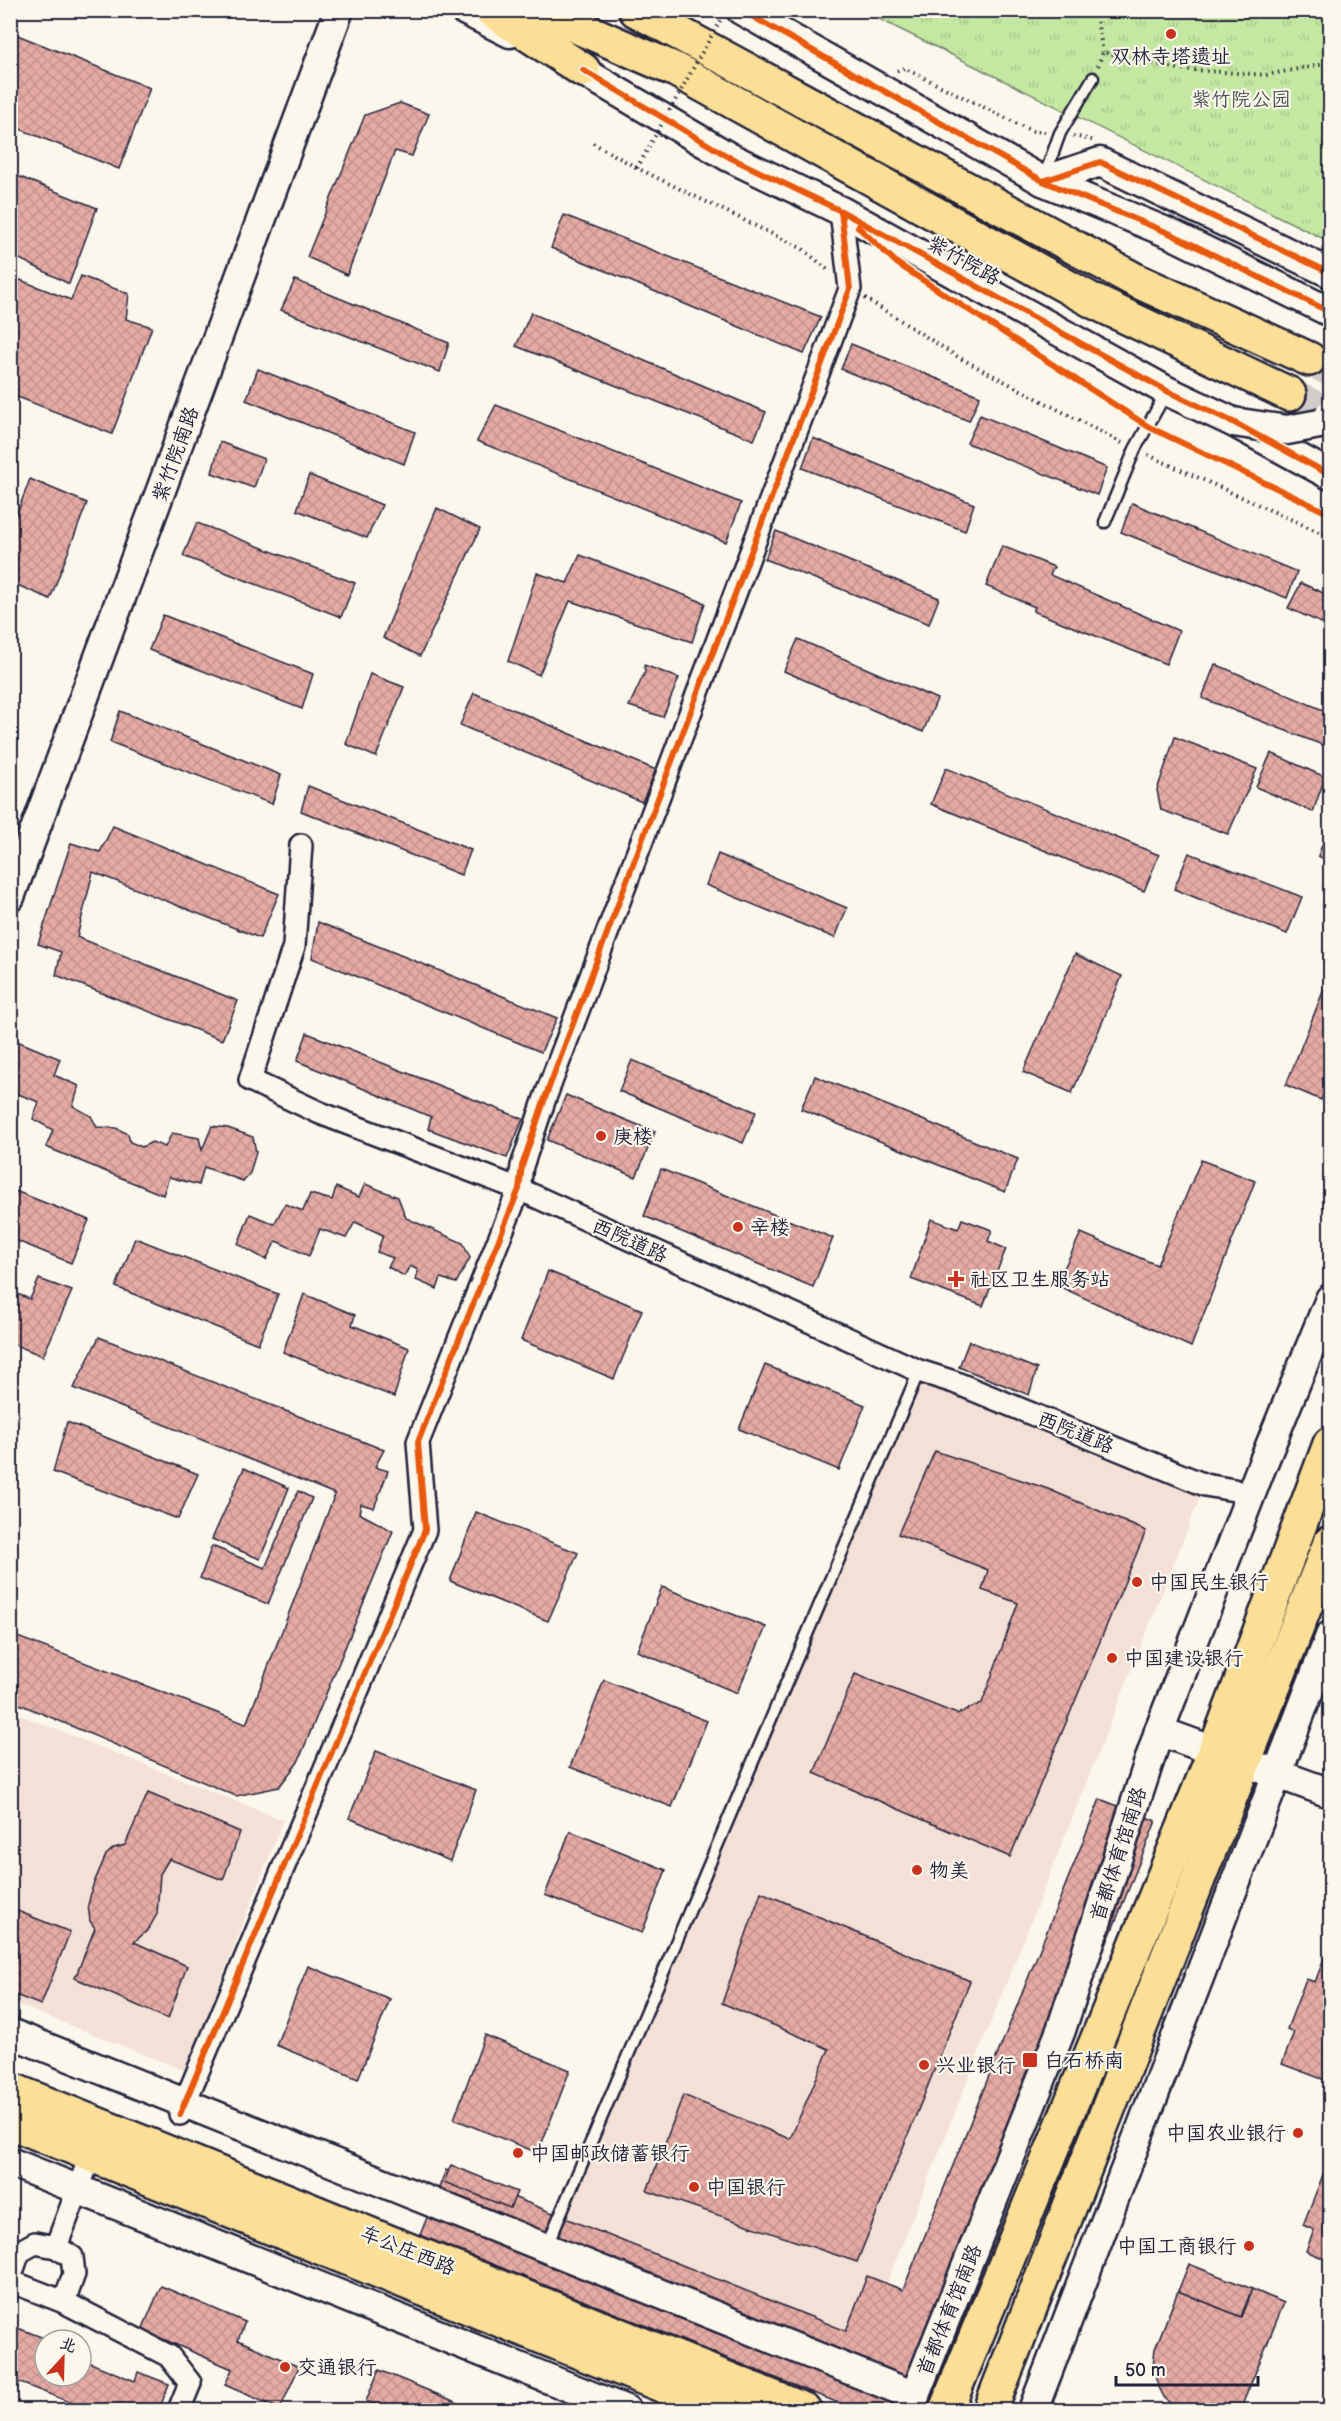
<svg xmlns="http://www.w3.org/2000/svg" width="1341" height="2421" viewBox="0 0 1341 2421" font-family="'Balsamiq Sans','LXGW WenKai TC',sans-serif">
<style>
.built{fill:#f4e0d6}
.grass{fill:url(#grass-tufts);stroke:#73856e;stroke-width:1.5}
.building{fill:url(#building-cross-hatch);stroke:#22223b;stroke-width:1.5}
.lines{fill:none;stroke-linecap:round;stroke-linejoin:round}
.highway-tunnel{stroke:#d0ccc9;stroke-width:33;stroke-dasharray:33 16;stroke-linecap:butt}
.lane-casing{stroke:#22223b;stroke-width:15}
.street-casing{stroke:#22223b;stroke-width:26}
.secondary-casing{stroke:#22223b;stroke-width:33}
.primary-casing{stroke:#22223b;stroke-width:38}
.highway-casing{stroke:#22223b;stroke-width:38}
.path{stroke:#22223b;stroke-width:4;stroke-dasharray:1.5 4.5;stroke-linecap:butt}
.lane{stroke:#fbf7ec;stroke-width:10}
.street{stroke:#fbf7ec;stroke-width:21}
.secondary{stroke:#fbf7ec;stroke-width:28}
.primary{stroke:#fbdf96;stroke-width:33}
.highway{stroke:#fbdf96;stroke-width:33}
.secondary-bridge-casing{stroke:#22223b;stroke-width:33;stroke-linecap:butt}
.path-bridge{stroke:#22223b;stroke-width:4;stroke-dasharray:1.5 4.5;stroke-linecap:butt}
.secondary-bridge{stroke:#fbf7ec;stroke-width:28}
.cycleway-casing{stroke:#fbf7ec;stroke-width:10}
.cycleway{stroke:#e8590c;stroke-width:6}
.poi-dot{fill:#c8321e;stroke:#fbf7ec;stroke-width:2}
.labels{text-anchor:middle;stroke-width:4.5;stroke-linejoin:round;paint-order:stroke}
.poi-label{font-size:20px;fill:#22223b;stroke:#fbf7ec;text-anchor:start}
.park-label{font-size:20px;fill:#4a5454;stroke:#fbf7ec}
.street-label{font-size:20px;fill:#22223b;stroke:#fbf7ec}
</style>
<defs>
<pattern id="grass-tufts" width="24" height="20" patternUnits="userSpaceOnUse" patternTransform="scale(1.5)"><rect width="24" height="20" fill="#c4e8a1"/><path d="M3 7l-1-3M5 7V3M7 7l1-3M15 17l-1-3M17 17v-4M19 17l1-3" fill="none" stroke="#a8c78c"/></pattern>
<pattern id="building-cross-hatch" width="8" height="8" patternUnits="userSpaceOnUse" patternTransform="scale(1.5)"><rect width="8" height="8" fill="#e5aaa4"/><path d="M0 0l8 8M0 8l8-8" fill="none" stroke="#c4928e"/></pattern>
</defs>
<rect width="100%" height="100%" fill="#fbf7ec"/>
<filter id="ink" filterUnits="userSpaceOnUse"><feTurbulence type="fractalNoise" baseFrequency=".0167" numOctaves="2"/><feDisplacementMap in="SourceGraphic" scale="12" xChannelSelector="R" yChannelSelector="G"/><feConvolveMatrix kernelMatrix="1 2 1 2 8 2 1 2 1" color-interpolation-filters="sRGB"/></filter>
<g filter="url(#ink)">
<g class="built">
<polygon points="919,1371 1205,1485 856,2360 550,2237"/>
<polygon points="10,1711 283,1820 186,2071 11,2002"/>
</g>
<polygon class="grass" points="863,11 1330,11 1330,242"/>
<g class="building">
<polygon points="10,32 150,88 119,169 10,125"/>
<polygon points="400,103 429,114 412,156 395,151 347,275 307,257 365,115"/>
<polygon points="10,173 97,208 69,284 10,254"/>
<polygon points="564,215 821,317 804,354 551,248"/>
<polygon points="10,276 71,300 81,276 129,294 126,319 152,327 112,434 10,394"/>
<polygon points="295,280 449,343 440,372 281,310"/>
<polygon points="531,313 766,412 754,440 516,346"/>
<polygon points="851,344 980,396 969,421 841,369"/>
<polygon points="258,369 415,432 404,464 246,400"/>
<polygon points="496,405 741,503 726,542 477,441"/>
<polygon points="980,415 1107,468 1097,495 967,443"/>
<polygon points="813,438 974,504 965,531 802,468"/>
<polygon points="220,442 264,459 254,488 212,473"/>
<polygon points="309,475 382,505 367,538 297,510"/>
<polygon points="30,479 87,503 50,599 10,582 10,532"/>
<polygon points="1132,503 1297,572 1287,598 1121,532"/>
<polygon points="437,508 480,529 420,656 383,638"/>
<polygon points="197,523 355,583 341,617 183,556"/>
<polygon points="776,531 939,598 929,624 765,559"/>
<polygon points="1002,546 1054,567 1050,575 1179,631 1166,664 1033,611 1035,607 986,586"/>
<polygon points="580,555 705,603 692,642 570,601 539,675 508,661 537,573 567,583"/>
<polygon points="1301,583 1330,596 1330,627 1288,608"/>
<polygon points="163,615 313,674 302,709 149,650"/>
<polygon points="798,639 937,699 923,732 784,671"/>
<polygon points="1215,664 1330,713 1330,748 1202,698"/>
<polygon points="644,665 679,678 663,717 629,706 645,672"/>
<polygon points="370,674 404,687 376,757 346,744"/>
<polygon points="474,693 656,770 642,802 460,725"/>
<polygon points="120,711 281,775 272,804 110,742"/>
<polygon points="1175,737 1257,769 1228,834 1161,810 1157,790"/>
<polygon points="1271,753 1325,777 1313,812 1256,787"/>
<polygon points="946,768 1159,855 1144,891 931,804"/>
<polygon points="308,786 471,850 461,875 301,811"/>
<polygon points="1330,824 1330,862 1318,856"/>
<polygon points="113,826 279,894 260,938 93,872 77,937 238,1001 222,1040 56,975 61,952 38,944 71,843 100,852"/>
<polygon points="1189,853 1302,897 1287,934 1174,889"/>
<polygon points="718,854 847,908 835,938 706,885"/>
<polygon points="318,922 557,1018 541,1052 312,958"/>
<polygon points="1075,954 1122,976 1072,1093 1023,1072"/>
<polygon points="1330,974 1330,1076 1321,1100 1286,1085"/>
<polygon points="307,1033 523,1119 507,1158 428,1129 431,1117 297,1061"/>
<polygon points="10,1038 60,1059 54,1075 79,1086 73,1106 91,1116 97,1127 116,1128 128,1134 130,1142 142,1147 152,1142 165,1147 172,1133 199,1138 202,1150 212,1126 228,1128 253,1137 256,1152 250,1173 243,1181 204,1167 199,1185 169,1177 163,1195 46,1147 53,1130 33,1119 39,1102 10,1091"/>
<polygon points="632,1060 756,1112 743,1143 619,1091"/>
<polygon points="815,1076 1018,1159 1005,1192 801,1109"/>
<polygon points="566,1095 655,1132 636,1177 547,1140"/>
<polygon points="1201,1160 1255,1181 1191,1347 1056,1285 1081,1233 1157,1265"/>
<polygon points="661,1169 833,1238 813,1287 644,1216"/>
<polygon points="365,1184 398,1197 406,1218 463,1243 470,1258 456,1283 441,1278 437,1289 416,1280 418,1270 410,1266 404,1276 388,1267 393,1258 377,1252 383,1235 355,1222 346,1238 320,1229 309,1256 276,1241 266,1260 238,1244 250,1214 274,1224 285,1204 303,1211 310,1194 332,1200 336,1187 359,1197"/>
<polygon points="10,1189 89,1220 71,1263 10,1238"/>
<polygon points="931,1219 958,1229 962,1219 992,1230 988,1241 1006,1249 983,1306 911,1279"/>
<polygon points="135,1238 278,1294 258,1344 116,1287"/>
<polygon points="548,1271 642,1310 614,1379 521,1340"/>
<polygon points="39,1279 72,1291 43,1356 10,1343 10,1291 30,1299"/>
<polygon points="304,1294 355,1315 352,1325 409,1348 394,1397 283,1352"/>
<polygon points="99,1337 384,1450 375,1467 388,1471 374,1508 361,1504 359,1513 393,1531 298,1762 279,1787 236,1796 10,1700 10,1634 246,1724 335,1494 74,1388"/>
<polygon points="969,1341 1037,1369 1029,1395 959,1367"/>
<polygon points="765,1365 865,1405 839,1470 739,1429"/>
<polygon points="67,1422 198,1474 178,1519 53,1472"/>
<polygon points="935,1451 1048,1489 1146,1531 1010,1857 814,1773 855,1674 957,1714 982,1703 1018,1603 982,1590 988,1570 898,1534"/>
<polygon points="244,1468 289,1488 260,1559 212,1539"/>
<polygon points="298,1491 312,1498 268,1604 200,1578 212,1546 265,1568"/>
<polygon points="476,1512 578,1553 548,1621 450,1581"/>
<polygon points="662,1587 766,1627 737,1693 637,1651"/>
<polygon points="604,1680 707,1721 672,1807 570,1767"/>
<polygon points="376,1751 476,1790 450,1861 349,1818"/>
<polygon points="148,1793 240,1832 223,1880 169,1859 160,1874 157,1914 148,1930 134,1942 187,1966 168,2019 75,1978 95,1928 90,1921 88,1905 93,1885 106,1855 114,1848 125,1845"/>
<polygon points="1100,1799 1156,1821 919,2410 856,2410 420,2235 446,2170 846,2331 867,2276 903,2290"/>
<polygon points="570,1831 666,1870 642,1933 545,1895"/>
<polygon points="761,1892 970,1981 857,2262 647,2191 683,2095 790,2139 829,2049 722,2003"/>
<polygon points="10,1908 70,1932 41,2005 10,1993"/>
<polygon points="1325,1956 1330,1958 1330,2082 1282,2064 1294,2032 1287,2029 1306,1979 1315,1982"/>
<polygon points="308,1966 390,1999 358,2079 276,2045"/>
<polygon points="485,2035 570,2070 538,2153 454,2119"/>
<polygon points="451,2165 517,2192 510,2208 444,2182"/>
<polygon points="1327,2165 1330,2166 1330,2261 1306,2251 1314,2230 1303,2225"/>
<polygon points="1189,2264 1252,2289 1241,2317 1178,2291"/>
<polygon points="161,2286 245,2322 238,2340 299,2367 280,2409 225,2385 232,2369 142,2330"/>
<polygon points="1252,2289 1284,2303 1240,2410 1177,2410 1164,2397 1157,2383 1153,2365 1155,2349 1178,2291 1241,2317"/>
<polygon points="10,2325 49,2340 45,2340 45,2376 81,2376 81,2359 135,2381 138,2372 169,2384 159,2410 90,2410 10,2379"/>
<polygon points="379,2370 475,2410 389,2410 366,2401"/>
</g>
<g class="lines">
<g class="highway-tunnel">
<polyline points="1309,359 1330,370"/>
<polyline points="1289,394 1330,415"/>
</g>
<defs>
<g id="lane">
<polyline points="1045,175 1060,133 1093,78"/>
<polyline points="1105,522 1135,449 1167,391"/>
<polyline points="546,2248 919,1371"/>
</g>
<g id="street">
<polyline points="301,845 294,946 250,1080 320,1113 519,1189 919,1371 954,1382 1205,1485 1234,1490"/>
<polyline points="180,2114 425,1530 418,1442 519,1189 522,1166 545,1098 850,289 841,211"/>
<polyline points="56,2247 95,2144"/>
<polyline points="10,2278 19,2252 35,2243 56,2247 72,2257 74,2274 64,2302 10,2281"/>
<polyline points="64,2302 169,2356 190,2383 179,2410"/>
</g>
<g id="secondary">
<polyline points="464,10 510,33"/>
<polyline points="741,10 1043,181 1171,234 1330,312"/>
<polyline points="562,59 729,157 841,211 1167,391 1233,422 1330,475"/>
<polyline points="1043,181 1100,162 1330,273"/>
<polyline points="10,897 339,10"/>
<polyline points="1159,1731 1330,1793"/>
<polyline points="10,2033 915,2396"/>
<polyline points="10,2162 626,2410"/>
<polyline points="909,2410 1061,2030 1159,1731 1259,1473 1330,1299"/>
<polyline points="1033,2410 1330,1636"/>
</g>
<g id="primary">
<polyline points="10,2089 804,2410"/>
<polyline points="10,2122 723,2410"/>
<polyline points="946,2410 1215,1751 1330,1444"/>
<polyline points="990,2410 1330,1543"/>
</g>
<g id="highway">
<polyline points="491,10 583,70"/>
<polyline points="539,10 676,70 1093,301 1289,394"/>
<polyline points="636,10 1135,280 1309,359"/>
</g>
</defs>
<use href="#lane" class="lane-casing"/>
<use href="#street" class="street-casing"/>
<use href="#secondary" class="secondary-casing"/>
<use href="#primary" class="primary-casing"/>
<use href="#highway" class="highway-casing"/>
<g class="path">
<polyline points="1095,10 1103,52"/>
<polyline points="1098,66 1103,52 1179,69 1266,75 1330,63"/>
<polyline points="897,71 904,68 1032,131 1045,132"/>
<polyline points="1073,136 1092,140"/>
<polyline points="593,143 637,168"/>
<polyline points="803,249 828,270"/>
<polyline points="865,298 958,357 1122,443"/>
<polyline points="1148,455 1330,537"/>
</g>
<use href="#lane" class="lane"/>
<use href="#street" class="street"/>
<use href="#secondary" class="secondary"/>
<use href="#primary" class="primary"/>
<use href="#highway" class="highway"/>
<defs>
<polyline id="secondary-bridge" points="1233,422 1287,430 1325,423 1330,414"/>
</defs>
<use href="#secondary-bridge" class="secondary-bridge-casing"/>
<polyline class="path-bridge" points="726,10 637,168 803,249"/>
<use href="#secondary-bridge" class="secondary-bridge"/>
<defs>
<g id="cycleway">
<polyline points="741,10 1043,181 1171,234 1330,312"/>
<polyline points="583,70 729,157 841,211 1167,391 1233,422 1330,475"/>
<polyline points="1043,181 1100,162 1330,273"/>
<polyline points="858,227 898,264 1149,427 1330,514"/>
<polyline points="180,2114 425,1530 418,1442 519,1189 522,1166 545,1098 850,289 841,211"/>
</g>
</defs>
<use href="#cycleway" class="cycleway-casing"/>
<use href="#cycleway" class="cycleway"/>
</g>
</g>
<g class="poi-dot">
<circle cx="1171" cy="34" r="6"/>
<circle cx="601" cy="1136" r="6"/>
<circle cx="738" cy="1227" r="6"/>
<path d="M953 1270h6v6h6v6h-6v6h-6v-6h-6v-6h6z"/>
<circle cx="1137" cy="1582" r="6"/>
<circle cx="1112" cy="1658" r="6"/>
<circle cx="917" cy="1870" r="6"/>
<rect x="1022" y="2052" width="16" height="16" rx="3"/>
<circle cx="924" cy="2065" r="6"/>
<circle cx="1298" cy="2133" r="6"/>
<circle cx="518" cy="2153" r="6"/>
<circle cx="694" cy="2187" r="6"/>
<circle cx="1249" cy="2246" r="6"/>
<circle cx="285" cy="2367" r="6"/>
</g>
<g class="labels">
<g class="poi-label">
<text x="1171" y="63" text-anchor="middle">双林寺塔遗址</text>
<text x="613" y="1143">庚楼</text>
<text x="750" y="1234">辛楼</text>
<text x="970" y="1286">社区卫生服务站</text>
<text x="1149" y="1589">中国民生银行</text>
<text x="1124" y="1665">中国建设银行</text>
<text x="929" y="1877">物美</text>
<text x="1044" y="2067">白石桥南</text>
<text x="936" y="2072">兴业银行</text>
<text x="1286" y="2140" text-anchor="end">中国农业银行</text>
<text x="530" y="2160">中国邮政储蓄银行</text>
<text x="706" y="2194">中国银行</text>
<text x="1237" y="2253" text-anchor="end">中国工商银行</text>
<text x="297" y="2374">交通银行</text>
</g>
<g class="park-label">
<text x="1241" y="106">紫竹院公园</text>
</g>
<g class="street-label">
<text transform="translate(964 260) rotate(29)" y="7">紫竹院路</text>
<text transform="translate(175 454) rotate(-70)" y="7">紫竹院南路</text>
<text transform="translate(630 1240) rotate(24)" y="7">西院道路</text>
<text transform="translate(1076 1432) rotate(22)" y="7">西院道路</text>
<text transform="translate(1118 1854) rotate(-72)" y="7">首都体育馆南路</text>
<text transform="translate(408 2250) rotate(22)" y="7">车公庄西路</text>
<text transform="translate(949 2310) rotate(-68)" y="7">首都体育馆南路</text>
</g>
</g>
<rect width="1341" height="2421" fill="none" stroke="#fbf7ec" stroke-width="36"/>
<rect x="18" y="18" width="1305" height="2385" fill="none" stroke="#22223b" stroke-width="2" filter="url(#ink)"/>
<g transform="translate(63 2358) rotate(22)"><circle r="28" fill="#fbf7ec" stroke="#a4a2a5" stroke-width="1.5"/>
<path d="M0-4.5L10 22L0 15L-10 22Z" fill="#c8321e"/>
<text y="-9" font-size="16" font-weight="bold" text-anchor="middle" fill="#22223b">北</text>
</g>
<path d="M1116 2376v9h142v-9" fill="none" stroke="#22223b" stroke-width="3"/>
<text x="1125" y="2376" font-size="18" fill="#22223b" stroke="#fbf7ec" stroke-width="4.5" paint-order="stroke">50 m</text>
</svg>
